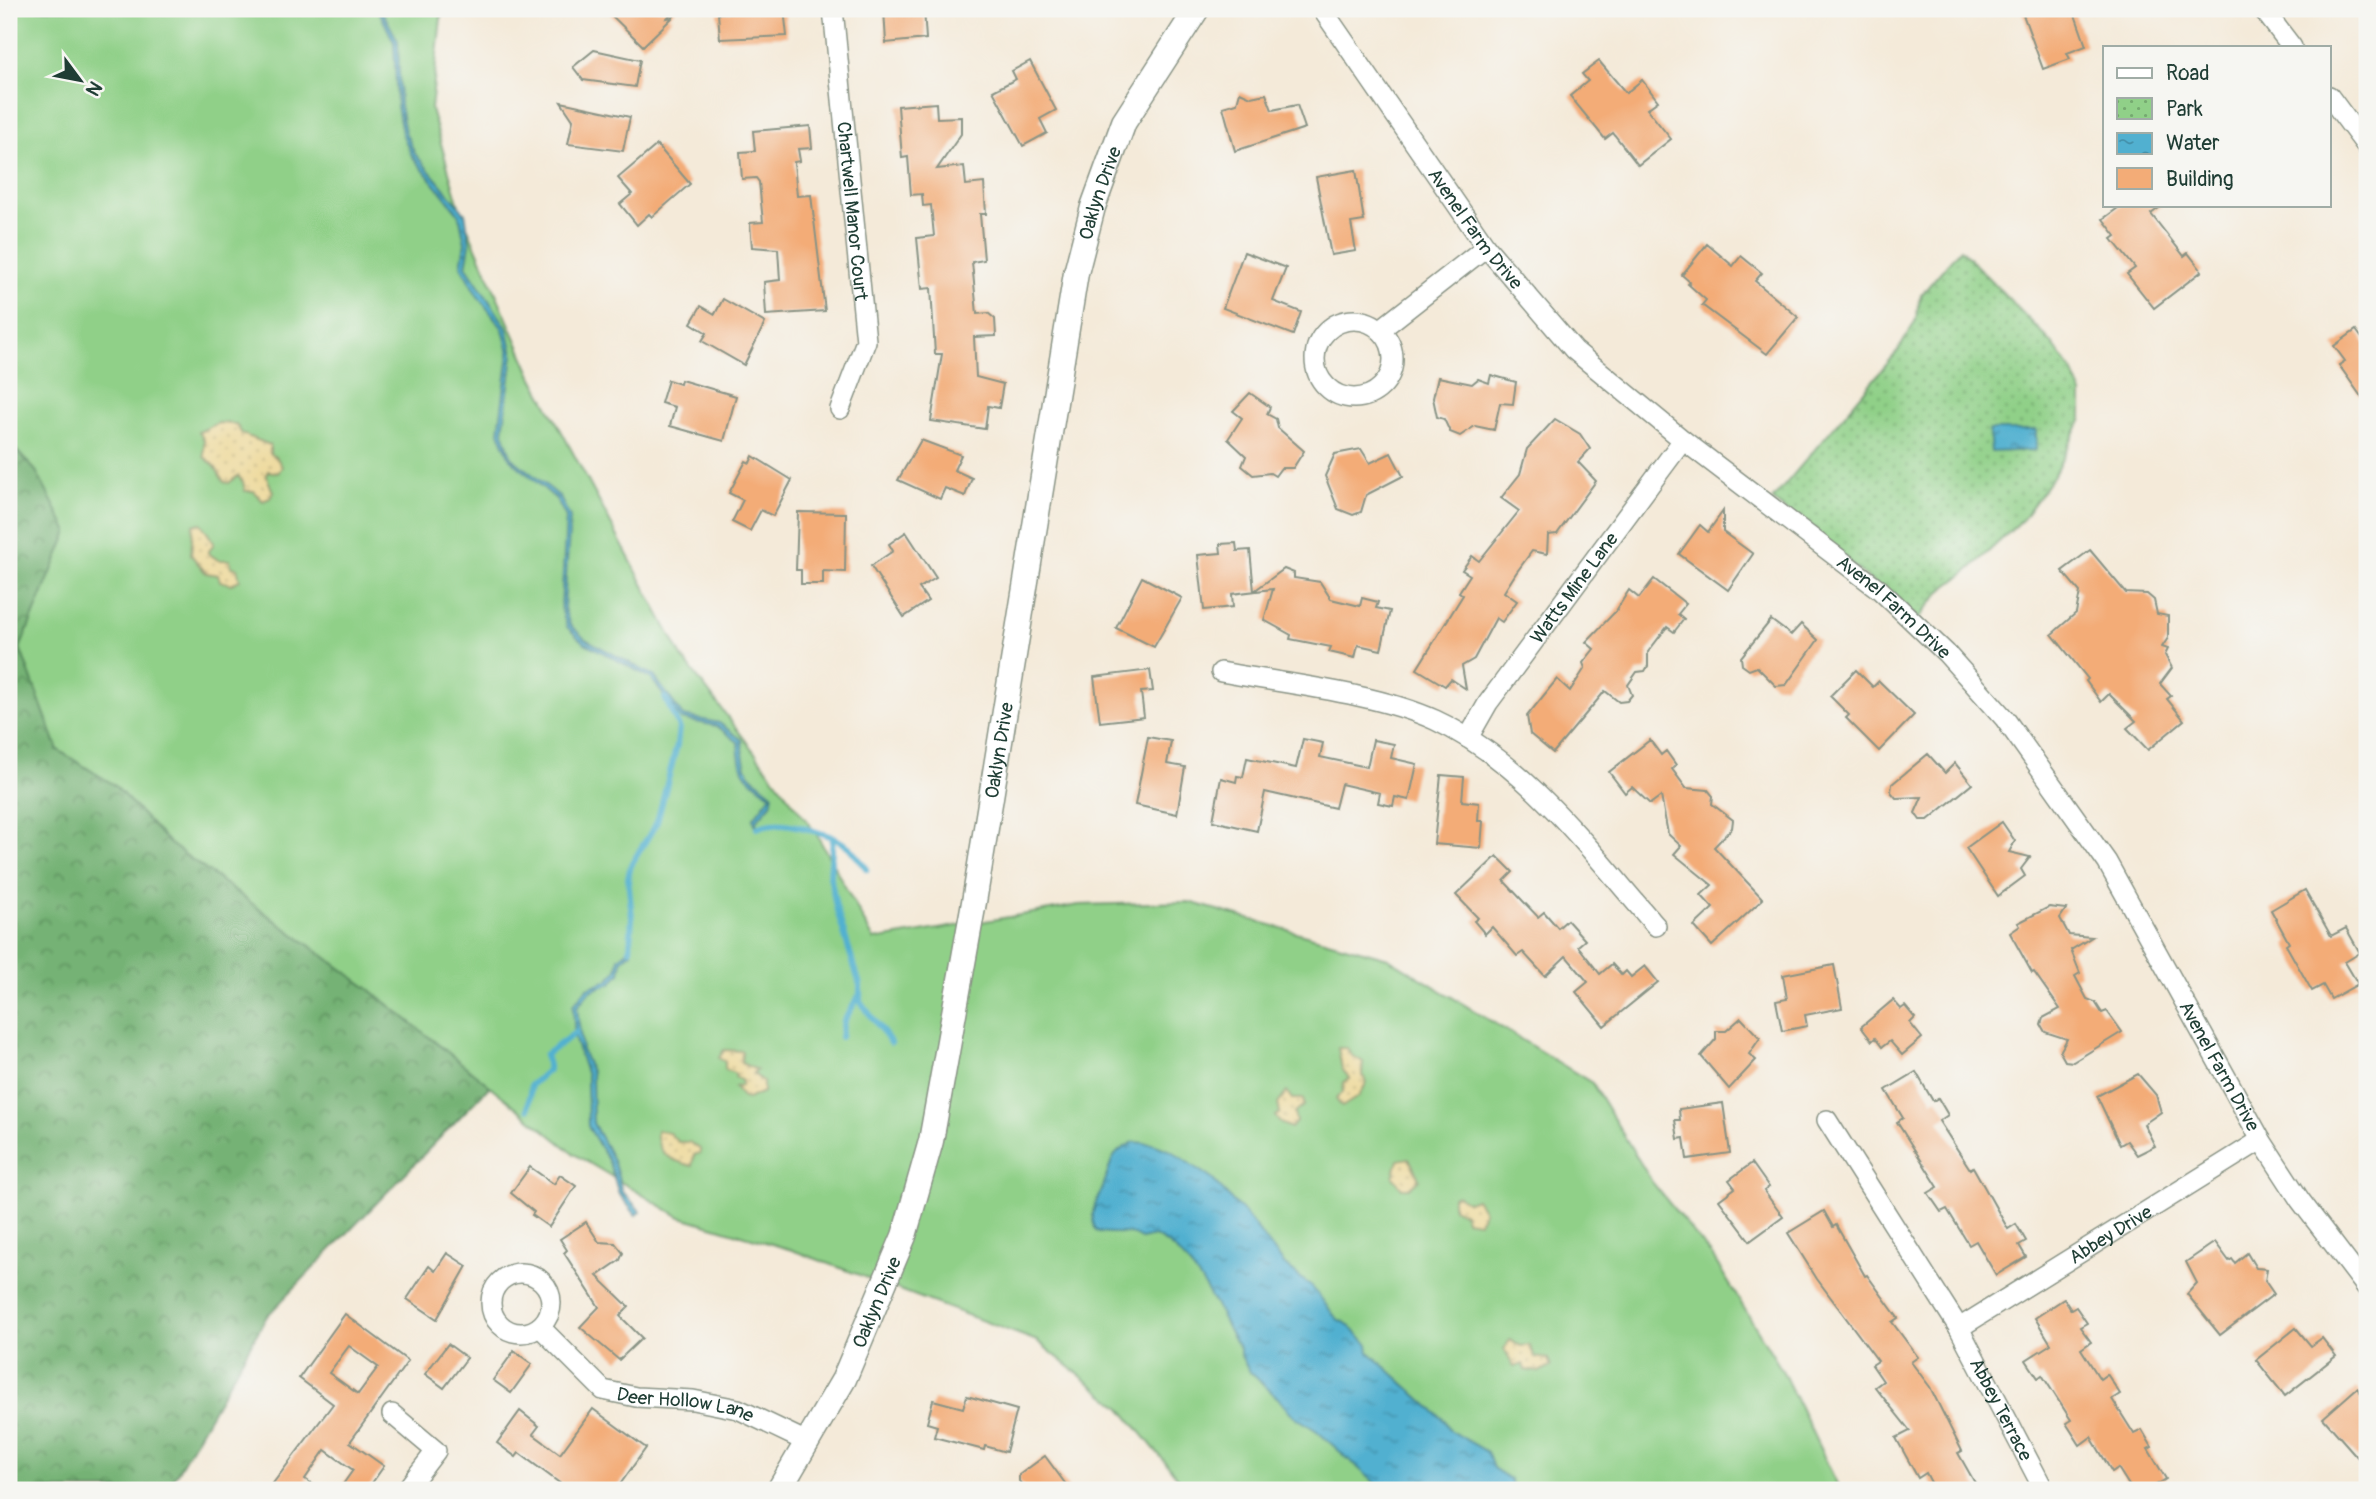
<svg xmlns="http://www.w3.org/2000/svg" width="2376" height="1499" viewBox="0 0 2376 1499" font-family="Pangolin,sans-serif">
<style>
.grass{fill:#90d088;stroke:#58865e;stroke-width:2}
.forest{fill:url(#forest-crowns);stroke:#4a7854;stroke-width:2}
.sand{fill:url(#sand-dots);stroke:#868c69;stroke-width:2}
.park{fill:url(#park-dots);stroke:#58865e;stroke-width:2}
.water{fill:url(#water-ripples);stroke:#387682;stroke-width:2}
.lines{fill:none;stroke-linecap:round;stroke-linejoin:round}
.stream{stroke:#51b0d0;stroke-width:6}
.building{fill:#f3ac77;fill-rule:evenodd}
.minor-casing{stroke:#8a9486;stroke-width:22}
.tertiary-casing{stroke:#8a9486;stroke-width:27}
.minor{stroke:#fff;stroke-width:19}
.tertiary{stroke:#fff;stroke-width:24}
.labels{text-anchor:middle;stroke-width:5;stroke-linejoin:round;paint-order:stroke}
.street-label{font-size:19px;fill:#1f3d34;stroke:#f6f6f2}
</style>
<defs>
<pattern id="forest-crowns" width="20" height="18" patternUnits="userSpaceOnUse" patternTransform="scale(1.75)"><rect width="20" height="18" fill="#74b274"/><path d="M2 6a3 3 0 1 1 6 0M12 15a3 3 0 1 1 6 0" fill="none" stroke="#5f9260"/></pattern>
<pattern id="sand-dots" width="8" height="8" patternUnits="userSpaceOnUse" patternTransform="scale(1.75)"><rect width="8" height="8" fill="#eeda9e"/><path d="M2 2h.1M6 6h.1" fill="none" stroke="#ccbc89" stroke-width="1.8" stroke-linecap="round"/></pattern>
<pattern id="park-dots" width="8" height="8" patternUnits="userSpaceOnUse" patternTransform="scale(1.75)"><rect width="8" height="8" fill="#90d088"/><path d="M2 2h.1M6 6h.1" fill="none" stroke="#75aa70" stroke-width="1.8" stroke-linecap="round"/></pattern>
<pattern id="water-ripples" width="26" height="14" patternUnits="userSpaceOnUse" patternTransform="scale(1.75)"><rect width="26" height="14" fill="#51b0d0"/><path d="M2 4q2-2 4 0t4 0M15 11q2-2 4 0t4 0" fill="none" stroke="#4390aa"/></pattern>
</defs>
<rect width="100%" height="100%" fill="#f6f6f2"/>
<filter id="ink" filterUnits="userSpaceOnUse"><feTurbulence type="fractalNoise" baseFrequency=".0143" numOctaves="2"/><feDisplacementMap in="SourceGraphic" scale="14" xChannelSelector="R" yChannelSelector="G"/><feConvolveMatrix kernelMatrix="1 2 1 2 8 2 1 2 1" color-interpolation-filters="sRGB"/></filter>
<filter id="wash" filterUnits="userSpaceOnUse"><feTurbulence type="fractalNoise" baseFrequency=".00686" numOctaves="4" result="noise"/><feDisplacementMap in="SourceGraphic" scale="28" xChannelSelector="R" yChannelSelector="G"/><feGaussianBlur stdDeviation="1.57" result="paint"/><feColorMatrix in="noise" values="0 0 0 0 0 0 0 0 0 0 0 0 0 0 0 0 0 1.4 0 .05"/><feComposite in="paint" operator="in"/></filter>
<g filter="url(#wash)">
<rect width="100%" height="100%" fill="#f4ead9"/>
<polygon class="grass" points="9,9 442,9 431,109 461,213 532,376 682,657 816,833 874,940 1079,905 1189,902 1388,958 1592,1083 1652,1182 1713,1257 1783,1372 1840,1490 1188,1490 1121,1408 1037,1341 792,1250 678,1216 574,1154 369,989 169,843 114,785 58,750 20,648 40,599 36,471 9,443"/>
<polygon class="forest" points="9,443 36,471 68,532 20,648 58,750 114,785 169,843 369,989 490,1086 267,1316 167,1490 9,1490"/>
<g class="sand">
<polygon points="218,423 236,424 242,434 270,445 270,454 277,458 282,467 278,473 268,471 266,475 273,492 270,498 263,501 254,491 245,491 243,482 238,476 229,483 224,482 214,465 204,457 204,440 199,432"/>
<polygon points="201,523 214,543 208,553 218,560 230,560 231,567 237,568 240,580 231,584 220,581 218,575 206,573 191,555 193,525"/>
<polygon points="1338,1048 1347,1048 1351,1055 1363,1062 1362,1075 1367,1082 1359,1096 1342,1107 1336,1099 1343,1092 1344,1082 1350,1079 1342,1069"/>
<polygon points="724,1050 742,1051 741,1063 757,1070 753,1073 763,1082 763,1092 748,1099 743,1098 735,1087 741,1086 742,1081 735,1077 736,1074 725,1069 725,1062 719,1058"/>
<polygon points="1287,1092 1292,1099 1303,1099 1304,1105 1294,1113 1296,1122 1291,1128 1280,1123 1275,1116 1280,1113 1278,1104"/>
<path d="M 657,1130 L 669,1133 L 678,1142 L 689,1142 L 700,1149 L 700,1153 L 694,1155 L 692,1166 C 673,1161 655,1155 657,1130 Z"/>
<polygon points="1409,1158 1419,1179 1409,1188 1402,1188 1393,1177 1398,1160"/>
<polygon points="1457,1195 1468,1202 1476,1199 1484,1211 1479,1222 1466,1220 1464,1214 1453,1208 1453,1197"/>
<polygon points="1510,1340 1521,1346 1529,1345 1535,1357 1548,1359 1551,1366 1539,1372 1525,1370 1523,1364 1514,1367 1504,1349"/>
</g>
<polygon class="park" points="1960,249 2051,342 2072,371 2082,394 2082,419 2054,475 2023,519 1969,570 1942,590 1918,619 1772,500 1898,351 1915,322 1921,295"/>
<g class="water">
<path d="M 378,9 L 381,9 L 398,41 L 400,106 L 405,132 L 415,154 L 465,213 L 470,244 L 466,266 L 507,328 L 513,354 L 503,432 L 512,458 L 559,496 L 570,517 L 564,608 L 570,625 L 585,639 L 654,676 L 683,716 L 719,723 L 742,740 C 744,777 748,772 773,794 L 771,804 L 756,821 L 757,828 L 753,819 L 771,795 C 746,775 740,778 738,742 L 717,726 L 681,719 L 651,678 L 583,642 L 567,627 L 561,608 L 566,517 L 556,499 L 510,459 L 499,432 L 509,353 L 503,329 L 477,295 L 461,266 L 465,243 L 459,214 L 412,156 L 402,133 L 397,106 L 394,42 Z"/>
<polygon points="1989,430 2036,430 2036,450 1991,452"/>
<polygon points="630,949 632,952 622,960 620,973 611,983 590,991 577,1007 582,1050 592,1074 593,1123 613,1160 622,1191 641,1212 636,1215 619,1194 609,1162 588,1126 587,1076 575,1040 573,1005 587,988 608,980 617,970 619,958"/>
<path d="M 1134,1142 L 1153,1144 L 1171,1151 L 1212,1179 L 1246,1215 L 1285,1265 L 1312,1287 L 1337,1319 L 1346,1323 L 1368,1344 L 1369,1352 L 1445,1421 L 1450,1430 L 1487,1452 L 1493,1468 L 1510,1479 L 1514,1490 L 1383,1490 L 1317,1431 L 1290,1413 L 1279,1399 L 1250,1372 L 1240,1354 L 1240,1348 C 1230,1337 1228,1328 1221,1315 C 1204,1284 1187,1253 1155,1236 L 1141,1239 C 1127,1229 1111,1236 1096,1231 C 1088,1210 1097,1203 1104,1184 C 1113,1160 1108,1155 1134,1142 Z"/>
</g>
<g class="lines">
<g class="stream">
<path d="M 757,828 C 781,817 809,830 833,837 L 830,875 L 836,907 L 860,985 L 860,1001 L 891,1043"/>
<polyline points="833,837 849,847 867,869"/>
<polyline points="630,949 632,917 628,878 631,865 657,822 677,745 679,727 665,698"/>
<polyline points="841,1037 844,1021 860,994"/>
<polyline points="528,1109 531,1085 549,1069 545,1055 575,1033"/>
</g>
</g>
<g id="blocks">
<g class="building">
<polygon points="605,9 676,9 667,18 673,17 643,46"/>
<polygon points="732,9 784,9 787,36 720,39 718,13 732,12"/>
<polygon points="884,9 924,9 926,39 886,43"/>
<polygon points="2021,9 2073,9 2086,46 2067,53 2070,59 2043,69"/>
<polygon points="594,50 640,60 635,87 583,80 573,67"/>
<polygon points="1030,61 1056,110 1040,119 1047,133 1023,146 993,91 1016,79 1012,71"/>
<polygon points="1599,61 1626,93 1642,80 1658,101 1647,109 1671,139 1638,165 1613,133 1605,139 1570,96 1588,81 1582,74"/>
<polygon points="1240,92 1251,97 1266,94 1272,110 1297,105 1305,128 1235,151 1223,107 1237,103"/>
<polygon points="561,102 630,117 623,151 568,144 573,120"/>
<polygon points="936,103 937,118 961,117 961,134 937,169 964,166 966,185 984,183 986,214 980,214 984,260 972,262 977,314 988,313 995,319 996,336 974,337 976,377 1003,384 999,408 988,406 985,429 931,421 942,354 935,354 931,288 922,289 917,238 934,236 931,205 923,206 922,194 911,195 908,157 902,158 898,106"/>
<polygon points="810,126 812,148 798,149 800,161 794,162 797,196 811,195 825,311 766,315 764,282 780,280 778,249 752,247 750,223 763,222 759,182 756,178 742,179 740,152 755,151 753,131"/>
<polygon points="657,145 690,184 652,217 649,214 637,225 620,204 632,194 618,178"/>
<polygon points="1356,170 1364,221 1351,223 1356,251 1331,255 1316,177"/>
<polygon points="2122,205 2163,205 2151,214 2184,256 2188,253 2202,271 2154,308 2127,274 2135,268 2112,239 2116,236 2103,219"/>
<polygon points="1707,244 1733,266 1741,256 1762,273 1755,281 1798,317 1767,354 1702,305 1706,300 1688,284 1690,282 1682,275"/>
<polygon points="1244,252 1286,268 1273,301 1301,312 1293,335 1223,308"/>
<polygon points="723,299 765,323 744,365 702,341 707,333 691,323 701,306 715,314"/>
<polygon points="2356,330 2367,345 2367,405 2339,365 2345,361 2334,346"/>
<polygon points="1491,375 1516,382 1513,404 1500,403 1494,430 1475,426 1460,436 1450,432 1444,419 1437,417 1433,398 1438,377 1472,384 1478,379 1489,383"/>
<polygon points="668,380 680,384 681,380 736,396 724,441 670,426 675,407 661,403"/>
<polygon points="1250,393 1270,407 1267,414 1276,419 1278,428 1304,451 1293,468 1281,468 1275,476 1270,473 1253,475 1242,466 1246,456 1228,439 1242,418 1233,411"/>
<polygon points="1555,419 1580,434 1590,449 1578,462 1596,481 1557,534 1548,535 1547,554 1532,551 1516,573 1504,592 1517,601 1502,622 1496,618 1474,659 1462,666 1466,689 1451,679 1445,686 1417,669 1463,595 1459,592 1470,575 1462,570 1472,556 1479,561 1519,511 1501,498 1520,474 1527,449"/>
<polygon points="921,440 961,455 954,470 972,478 965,496 945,488 940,499 898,480"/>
<polygon points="1361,449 1370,463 1391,453 1403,476 1366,495 1361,512 1353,515 1338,509 1325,476 1335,454"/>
<polygon points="753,456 792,480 773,516 761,510 750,531 732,522 743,500 729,493 746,461 750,463"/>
<polygon points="1723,511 1723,532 1753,554 1728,590 1679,554 1700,525 1708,532"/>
<polygon points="798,512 846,513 845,572 823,571 823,584 801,584 801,570 796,570"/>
<polygon points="906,532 936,578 919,588 928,601 904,617 871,566 893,551 889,544"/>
<polygon points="1236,543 1237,551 1250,550 1254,591 1284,569 1294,573 1294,578 1320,582 1331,599 1360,606 1362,598 1378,602 1376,608 1390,611 1381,650 1358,645 1355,658 1329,652 1331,647 1290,639 1291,635 1264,620 1273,589 1232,594 1233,607 1204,610 1198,555 1221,553 1220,544"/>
<polygon points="2090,550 2126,593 2147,594 2154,600 2157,614 2168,616 2168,638 2162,647 2168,649 2165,655 2172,668 2160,684 2171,696 2167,699 2184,720 2148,750 2127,728 2136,721 2109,694 2101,702 2086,681 2088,679 2052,634 2076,613 2080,592 2062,571"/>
<polygon points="1142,577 1182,598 1154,647 1116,628"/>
<polygon points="1654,579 1686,604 1678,614 1684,619 1674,632 1667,627 1648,652 1648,666 1645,671 1637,672 1628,685 1632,695 1627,701 1619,702 1605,691 1553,753 1530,734 1527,716 1557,679 1570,691 1585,668 1583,663 1594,649 1586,642 1616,611 1629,590 1639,598"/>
<polygon points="1771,620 1791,635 1801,624 1818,640 1786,685 1776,686 1757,667 1749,670 1742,665 1741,657"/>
<polygon points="1150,670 1153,691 1141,692 1144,717 1100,722 1094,677"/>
<polygon points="1856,670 1873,687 1879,681 1914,715 1879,751 1846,718 1849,715 1830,696"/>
<polygon points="1148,737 1171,741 1167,764 1185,767 1177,814 1135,805"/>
<polygon points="1303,739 1323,743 1320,757 1367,767 1373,740 1394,744 1391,758 1417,764 1409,800 1395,797 1393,806 1378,803 1380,793 1341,784 1335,808 1265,792 1257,831 1213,821 1221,778 1236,782 1237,776 1243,777 1247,758 1296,768"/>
<polygon points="1650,740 1661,755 1666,751 1676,765 1672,769 1686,788 1708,790 1713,796 1712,804 1733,820 1732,828 1714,847 1763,899 1712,946 1694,926 1713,908 1701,895 1712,885 1674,854 1681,846 1668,834 1661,796 1650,804 1632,787 1625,793 1609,772"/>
<polygon points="1928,754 1945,773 1955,763 1972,784 1928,820 1920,820 1915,813 1922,797 1896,798 1891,792 1892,784"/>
<polygon points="1441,775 1464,777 1462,801 1479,803 1478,821 1483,821 1481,848 1434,844"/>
<polygon points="2002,822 2015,841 2009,852 2030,857 2021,869 2025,876 1998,896 1966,848"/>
<polygon points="1497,856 1513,872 1504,881 1538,917 1544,912 1558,928 1567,920 1585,940 1578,946 1600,974 1612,964 1622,975 1626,971 1631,977 1645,966 1658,982 1604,1026 1576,992 1588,982 1566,956 1545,976 1523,952 1517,956 1492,927 1485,934 1474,921 1478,918 1456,895"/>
<polygon points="2305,890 2331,936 2346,928 2360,953 2345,962 2358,984 2331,999 2323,985 2312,991 2286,945 2289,943 2271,910"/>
<polygon points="2049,907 2066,909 2060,918 2069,935 2092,937 2071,950 2080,973 2075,976 2087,999 2095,1002 2102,1013 2107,1011 2122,1032 2073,1062 2065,1061 2060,1052 2067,1039 2045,1032 2041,1025 2043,1018 2060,1009 2034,972 2032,973 2010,933 2020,926 2018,923"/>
<polygon points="1834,965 1842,1008 1805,1015 1807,1026 1782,1031 1776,1001 1787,999 1783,975"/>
<polygon points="1893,1000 1901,1009 1905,1006 1915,1018 1910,1023 1922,1038 1902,1055 1890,1041 1882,1047 1875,1038 1872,1041 1861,1027"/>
<polygon points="1741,1018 1760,1038 1749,1054 1756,1060 1729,1089 1701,1056 1716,1039 1716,1031 1726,1031"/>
<polygon points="1916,1072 1933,1101 1938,1098 1948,1115 1939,1121 1970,1169 1973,1167 2008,1229 2016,1224 2026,1241 2019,1245 2026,1257 1996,1275 1976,1241 1969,1245 1947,1209 1941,1212 1928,1193 1938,1187 1897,1122 1903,1118 1886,1090"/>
<polygon points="2138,1074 2156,1095 2161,1112 2144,1124 2155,1146 2137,1155 2127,1141 2120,1145 2097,1096"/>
<polygon points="1723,1103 1730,1153 1687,1159 1684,1138 1678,1139 1675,1120 1680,1120 1679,1109"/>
<polygon points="1752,1163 1769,1187 1764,1191 1783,1217 1750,1241 1719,1200 1735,1188 1729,1180"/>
<polygon points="530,1167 554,1184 560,1175 576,1186 549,1227 532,1215 534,1212 511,1193"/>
<polygon points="1824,1211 1833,1227 1836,1225 1865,1276 1867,1275 1898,1318 1892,1322 1918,1357 1911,1362 1930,1387 1962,1451 1958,1453 1979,1490 1935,1490 1926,1473 1918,1478 1896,1438 1910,1431 1875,1387 1883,1381 1872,1365 1878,1361 1817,1279 1788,1233"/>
<polygon points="586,1222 599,1242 615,1243 623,1253 620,1260 597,1276 629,1307 620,1316 642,1338 619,1360 580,1327 599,1307 564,1253 567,1250 560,1239"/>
<polygon points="2215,1242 2229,1261 2232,1259 2235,1263 2247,1253 2256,1268 2267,1269 2265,1281 2274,1294 2220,1335 2187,1294 2197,1283 2186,1262"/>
<polygon points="447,1253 467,1266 437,1319 407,1299 429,1266 435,1271"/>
<polygon points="2064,1299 2071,1310 2076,1307 2087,1323 2080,1327 2091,1342 2081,1349 2100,1379 2107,1374 2120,1394 2112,1399 2134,1434 2142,1430 2152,1447 2148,1449 2166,1479 2148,1490 2132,1490 2118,1468 2112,1472 2091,1437 2080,1445 2066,1423 2071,1420 2042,1375 2038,1378 2026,1360 2051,1344 2035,1318"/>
<path d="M 345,1314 L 408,1361 L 350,1442 L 384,1466 L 367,1490 L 339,1490 L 353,1470 L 325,1450 L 305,1479 L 321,1490 L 268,1490 L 333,1404 L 299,1378 ZM 349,1346 L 378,1367 L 358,1394 L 329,1373 Z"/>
<polygon points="2296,1328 2311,1346 2322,1338 2336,1356 2285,1396 2256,1360"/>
<polygon points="448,1344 467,1358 444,1388 425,1374"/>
<polygon points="514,1351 532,1364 511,1393 493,1380"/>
<polygon points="2357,1388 2367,1400 2367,1468 2323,1418"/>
<polygon points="967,1396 1017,1410 1006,1452 985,1446 984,1450 934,1437 937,1426 927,1423 933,1400 963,1408"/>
<polygon points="593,1409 646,1448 616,1490 569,1490 519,1453 516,1457 497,1443 520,1411 539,1426 533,1434 560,1454"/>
<polygon points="1045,1456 1070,1490 1026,1490 1019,1481 1019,1475"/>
</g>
</g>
</g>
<g filter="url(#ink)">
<use href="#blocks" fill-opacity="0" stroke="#8a9486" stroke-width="2"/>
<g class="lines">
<defs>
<g id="minor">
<path id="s1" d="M 833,9 L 866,341 L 840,409"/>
<path id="s2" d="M 1322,9 L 1486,247 L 1574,350 L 1683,440 L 1880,590 L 1946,653 L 2005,719 L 2107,862 L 2261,1140 L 2300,1200 L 2367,1288"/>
<polyline points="2263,9 2292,47"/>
<polyline points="2329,96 2367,147"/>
<circle cx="1354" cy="359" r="39"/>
<polyline points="1380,330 1486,247"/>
<path d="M 1221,672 C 1286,684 1376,693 1435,720 C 1527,763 1590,851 1656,926"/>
<path id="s3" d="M 1468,738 L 1488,703 L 1683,440"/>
<path id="s4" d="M 1827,1120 L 1959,1328 L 2044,1490"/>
<circle cx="521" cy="1303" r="30"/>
<path id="s5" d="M 540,1327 L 603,1390 L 636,1397 L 693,1400 L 738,1409 L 809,1443"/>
<path id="s6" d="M 1959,1328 L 2261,1140"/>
<polyline points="392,1414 436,1451 406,1490"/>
</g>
<g id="tertiary">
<path id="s7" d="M 779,1490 L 844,1379 L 904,1236 L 931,1141 L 974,902 L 1076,273 L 1093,207 L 1124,122 L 1197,9"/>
</g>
</defs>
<use href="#minor" class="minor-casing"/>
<use href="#tertiary" class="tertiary-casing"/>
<use href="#minor" class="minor"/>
<use href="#tertiary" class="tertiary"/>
</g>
</g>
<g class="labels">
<g class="street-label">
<text dy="7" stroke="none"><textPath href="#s7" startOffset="1346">Oaklyn Drive</textPath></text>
<text dy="7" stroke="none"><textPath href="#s1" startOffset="203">Chartwell Manor Court</textPath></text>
<text dy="7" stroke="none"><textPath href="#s2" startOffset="268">Avenel Farm Drive</textPath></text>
<text dy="7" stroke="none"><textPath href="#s3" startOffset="184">Watts Mine Lane</textPath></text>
<text dy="7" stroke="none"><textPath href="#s2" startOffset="835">Avenel Farm Drive</textPath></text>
<text dy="7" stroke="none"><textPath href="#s7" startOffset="779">Oaklyn Drive</textPath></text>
<text dy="7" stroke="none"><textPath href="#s2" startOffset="1402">Avenel Farm Drive</textPath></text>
<text dy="7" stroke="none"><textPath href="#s6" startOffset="178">Abbey Drive</textPath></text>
<text dy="7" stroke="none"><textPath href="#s7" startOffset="212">Oaklyn Drive</textPath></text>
<text dy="7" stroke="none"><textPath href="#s5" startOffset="173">Deer Hollow Lane</textPath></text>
<text dy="7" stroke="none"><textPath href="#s4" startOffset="338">Abbey Terrace</textPath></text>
</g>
</g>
<rect width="2376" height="1499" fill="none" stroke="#f6f6f2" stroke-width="35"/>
<rect x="2103" y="46" width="228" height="161" fill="#f6f6f2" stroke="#a0aca6" stroke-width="2"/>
<rect x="2117" y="68" width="35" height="10" fill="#ffffff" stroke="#a0aca6" stroke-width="2"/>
<text x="2166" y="80" font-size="21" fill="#1f3d34">Road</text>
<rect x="2117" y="98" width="35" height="21" fill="url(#park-dots)" stroke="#a0aca6" stroke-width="2"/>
<text x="2166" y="116" font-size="21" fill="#1f3d34">Park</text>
<rect x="2117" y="133" width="35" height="21" fill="url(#water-ripples)" stroke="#a0aca6" stroke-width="2"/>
<text x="2166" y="150" font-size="21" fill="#1f3d34">Water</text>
<rect x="2117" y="168" width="35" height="21" fill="#f3ac77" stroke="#a0aca6" stroke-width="2"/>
<text x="2166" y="186" font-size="21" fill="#1f3d34">Building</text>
<g transform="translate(80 80) rotate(122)" stroke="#f6f6f2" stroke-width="5" paint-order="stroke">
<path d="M0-5L12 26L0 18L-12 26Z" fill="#1f3d34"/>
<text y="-10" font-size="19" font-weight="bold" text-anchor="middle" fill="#1f3d34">N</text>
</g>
</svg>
